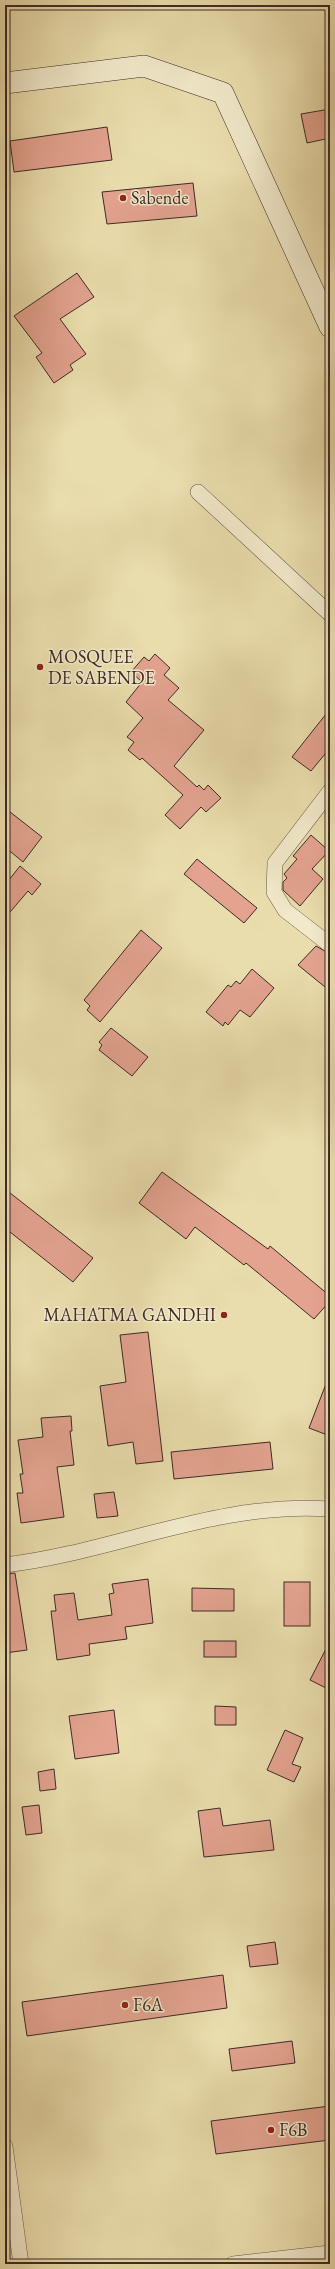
<svg xmlns="http://www.w3.org/2000/svg" width="335" height="2269" viewBox="0 0 335 2269" font-family="'EB Garamond',serif">
<style>
.building{fill:#e3a38f;stroke:#3d2b25}
.lines{fill:none;stroke-linecap:round;stroke-linejoin:round}
.minor-casing{stroke:#685847;stroke-width:16}
.secondary-casing{stroke:#3d2b25;stroke-width:22}
.minor{stroke:#f1e9ca;stroke-width:15}
.secondary{stroke:#f1e9ca;stroke-width:21}
.poi-dot{fill:#8f2418;stroke:#f1e9ca;stroke-width:1.5}
.labels{text-anchor:middle;stroke-width:3;stroke-linejoin:round;paint-order:stroke}
.poi-label{font-size:18px;fill:#3d2b25;stroke:#f1e9ca;text-anchor:start}
</style>
<rect width="100%" height="100%" fill="#eaddad"/>
<filter id="stains"><feTurbulence type="fractalNoise" baseFrequency=".005" numOctaves="4"/><feColorMatrix values="0 0 0 0 .2 0 0 0 0 .09 0 0 0 0 .02 0 0 0 .5 -.17"/></filter>
<radialGradient id="worn" r=".72"><stop offset=".6" stop-color="#630" stop-opacity="0"/><stop offset="1" stop-color="#630" stop-opacity=".3"/></radialGradient>
<g class="building">
<polygon points="330,109 330,138 307,143 301,114"/>
<polygon points="107,127 112,160 14,172 10,141"/>
<polygon points="193,183 197,216 107,224 102,192"/>
<polygon points="77,273 94,297 60,319 86,354 70,365 73,370 54,383 36,357 42,353 14,316"/>
<polygon points="155,654 170,668 164,675 179,688 168,700 204,730 174,766 197,787 199,785 204,790 208,785 221,798 206,812 201,807 180,829 165,815 183,795 142,758 140,760 128,750 134,742 127,737 143,718 126,702 142,682 131,672 144,657 149,661"/>
<polygon points="330,709 330,748 311,771 292,757"/>
<polygon points="5,808 42,837 23,862 5,847"/>
<polygon points="311,835 329,851 312,869 323,879 300,906 283,890 283,882 287,878 284,874 297,859 293,856"/>
<polygon points="197,859 257,908 244,923 184,874"/>
<polygon points="20,866 41,884 32,895 28,891 5,918 5,885"/>
<polygon points="141,930 162,948 100,1022 87,1010 90,1006 84,1000"/>
<polygon points="316,946 330,954 330,991 298,965"/>
<polygon points="252,969 274,988 250,1017 240,1010 228,1025 225,1022 223,1026 206,1012 228,985 231,987 236,981 240,984"/>
<polygon points="111,1028 148,1057 132,1076 99,1050 102,1045 99,1042"/>
<polygon points="162,1172 268,1249 270,1246 330,1296 330,1301 314,1319 246,1263 244,1265 195,1227 186,1239 139,1203"/>
<polygon points="5,1189 93,1258 73,1282 5,1228"/>
<polygon points="148,1332 163,1461 136,1464 133,1442 108,1446 100,1386 126,1382 120,1335"/>
<polygon points="329,1376 330,1376 330,1436 309,1428"/>
<polygon points="71,1416 72,1431 70,1431 74,1465 57,1467 64,1517 21,1523 17,1493 23,1493 20,1474 23,1474 18,1440 43,1437 41,1418"/>
<polygon points="270,1442 273,1469 174,1479 171,1452"/>
<polygon points="114,1492 118,1516 97,1518 94,1494"/>
<polygon points="15,1573 27,1650 5,1653 5,1574"/>
<polygon points="148,1579 153,1623 125,1627 127,1639 89,1644 90,1655 57,1660 51,1611 56,1611 54,1595 74,1593 78,1620 112,1615 109,1594 114,1593 112,1584"/>
<rect x="284" y="1582" width="26" height="44"/>
<polygon points="192,1588 234,1589 234,1611 192,1611"/>
<rect x="204" y="1641" width="32" height="16"/>
<polygon points="330,1641 330,1680 326,1688 310,1680"/>
<polygon points="215,1706 236,1707 236,1725 215,1725"/>
<polygon points="114,1710 119,1753 75,1759 69,1716"/>
<polygon points="285,1730 303,1738 292,1764 301,1767 294,1782 267,1770"/>
<polygon points="54,1769 56,1789 40,1791 38,1772"/>
<polygon points="39,1805 42,1833 26,1835 22,1807"/>
<polygon points="220,1808 223,1826 270,1820 274,1850 204,1857 198,1811"/>
<polygon points="275,1942 278,1964 250,1967 247,1946"/>
<polygon points="223,1975 227,2008 27,2036 22,2002"/>
<polygon points="292,2041 295,2063 232,2071 229,2049"/>
<polygon points="330,2106 330,2140 216,2154 211,2121"/>
</g>
<g class="lines">
<defs>
<g id="minor">
<polyline points="198,492 330,614"/>
<polyline points="330,791 275,863 274,892 285,910 330,945"/>
<path d="M 5,1565 C 115,1552 217,1501 330,1509"/>
<polyline points="5,2146 21,2264"/>
<polyline points="233,2264 330,2253"/>
</g>
<polyline id="secondary" points="5,83 144,66 223,93 330,327"/>
</defs>
<use href="#minor" class="minor-casing"/>
<use href="#secondary" class="secondary-casing"/>
<use href="#minor" class="minor"/>
<use href="#secondary" class="secondary"/>
</g>
<g class="poi-dot">
<circle cx="123" cy="198" r="4"/>
<circle cx="40" cy="667" r="4"/>
<circle cx="224" cy="1315" r="4"/>
<circle cx="125" cy="2005" r="4"/>
<circle cx="271" cy="2130" r="4"/>
</g>
<g class="labels">
<g class="poi-label">
<text x="131" y="204">Sabende</text>
<text x="48" y="663">MOSQUEE<tspan x="48" dy="21">DE SABENDE</tspan></text>
<text x="216" y="1321" text-anchor="end">MAHATMA GANDHI</text>
<text x="133" y="2011">F6A</text>
<text x="279" y="2136">F6B</text>
</g>
</g>
<rect width="335" height="2269" fill="none" stroke="#eaddad" stroke-width="20"/>
<rect x="6" y="6" width="323" height="2257" fill="none" stroke="#3d2b25" stroke-width="2"/>
<rect x="10" y="10" width="315" height="2249" fill="none" stroke="#3d2b25"/>
<rect width="100%" height="100%" filter="url(#stains)"/>
<rect width="100%" height="100%" fill="url(#worn)"/>
</svg>
